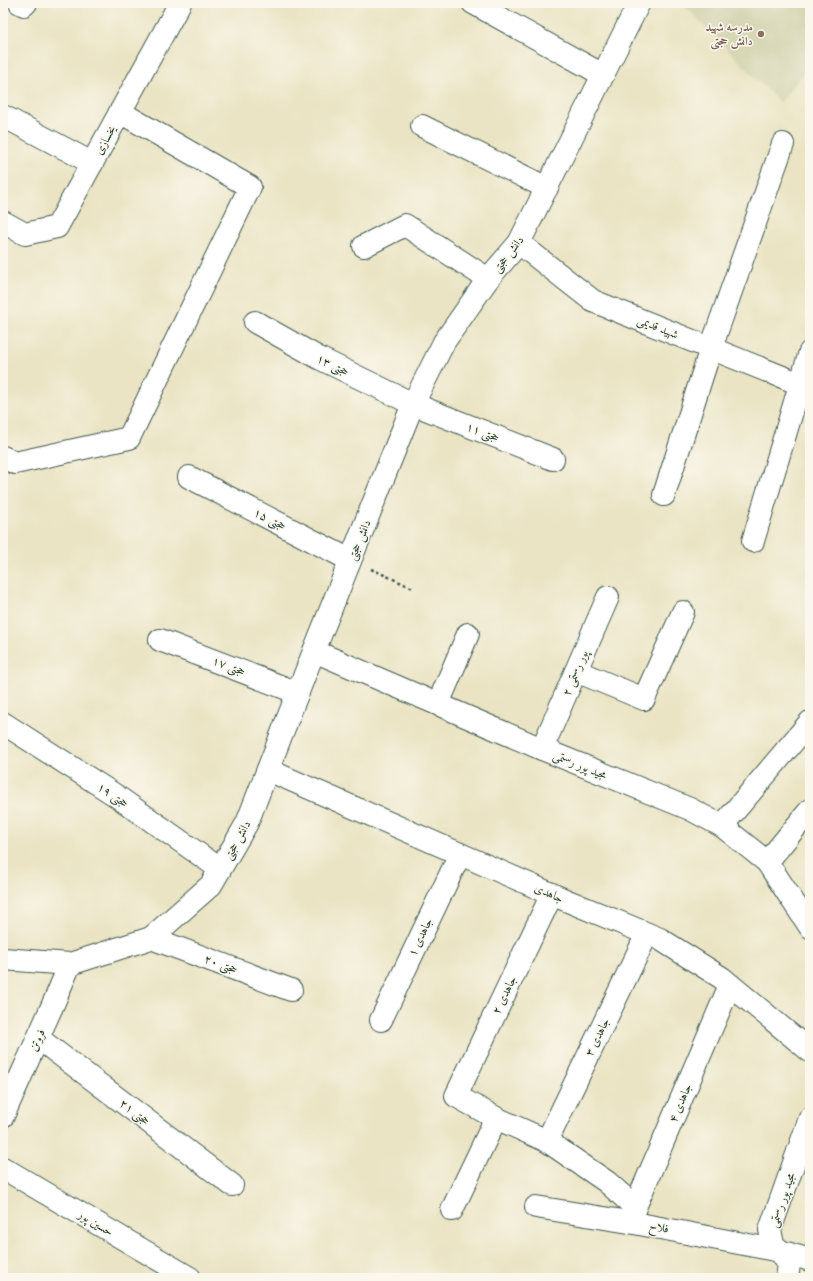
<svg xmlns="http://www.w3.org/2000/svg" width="813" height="1281" viewBox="0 0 813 1281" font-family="'Libre Caslon Text',Amiri,serif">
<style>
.built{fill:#d7d7b6}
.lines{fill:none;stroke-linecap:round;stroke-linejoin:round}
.minor-casing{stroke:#3d564a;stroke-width:24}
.path{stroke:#3d564a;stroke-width:2.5;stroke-dasharray:3 3;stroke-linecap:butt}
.minor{stroke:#fff;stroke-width:22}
.education-dot{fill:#8d6e63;stroke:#fbf7ec;stroke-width:1.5}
.labels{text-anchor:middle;stroke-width:3;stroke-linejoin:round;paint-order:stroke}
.education-label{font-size:12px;font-weight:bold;fill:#785e54;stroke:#fbf7ec;text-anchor:end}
.street-label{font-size:12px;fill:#1f3d34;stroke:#fbf7ec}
</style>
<rect width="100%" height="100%" fill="#fbf7ec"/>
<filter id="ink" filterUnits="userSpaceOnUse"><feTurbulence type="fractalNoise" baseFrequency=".025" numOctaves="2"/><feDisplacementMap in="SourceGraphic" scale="8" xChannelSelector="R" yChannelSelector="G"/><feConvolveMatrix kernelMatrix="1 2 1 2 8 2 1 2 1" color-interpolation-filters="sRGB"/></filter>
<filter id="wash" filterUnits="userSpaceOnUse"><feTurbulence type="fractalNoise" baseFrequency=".012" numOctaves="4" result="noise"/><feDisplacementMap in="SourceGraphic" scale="16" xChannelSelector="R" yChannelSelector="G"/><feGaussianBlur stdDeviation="0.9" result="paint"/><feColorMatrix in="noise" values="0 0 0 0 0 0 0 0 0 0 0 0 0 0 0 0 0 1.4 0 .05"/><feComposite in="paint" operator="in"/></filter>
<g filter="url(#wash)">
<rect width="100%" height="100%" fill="#eae4c4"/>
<polygon class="built" points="682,3 810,3 810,65 780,103"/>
</g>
<g filter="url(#ink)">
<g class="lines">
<defs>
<g id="minor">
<polyline points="20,3 24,5 26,3"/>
<polyline points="473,3 603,75"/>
<polyline points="3,116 92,163"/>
<polyline points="422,126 547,188"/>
<polyline points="3,222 25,234 57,227 180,3"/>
<polyline points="519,243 593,301 810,388"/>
<polyline points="364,246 405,225 488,279"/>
<polyline points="255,322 319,358 413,404 553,459"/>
<polyline points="3,457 15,463 129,438 250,187 120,112"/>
<polyline points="189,477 350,560"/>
<polyline points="664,495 711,348 783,144"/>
<polyline points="753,541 810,352"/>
<polyline points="160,640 298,693"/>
<polyline points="314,651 542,749 690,809 722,826 767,862 810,927"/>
<polyline points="576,671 644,699 683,612"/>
<polyline points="438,704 468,634"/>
<polyline points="3,723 115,795 220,869"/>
<polyline points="542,749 608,597"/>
<polyline points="268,770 563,899 660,939 722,978 810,1051"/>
<polyline points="722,826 810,722"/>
<polyline points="767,862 810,810"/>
<polyline points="552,894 456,1096 496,1118 547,1141 607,1182 635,1207"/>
<polyline points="151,938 291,990"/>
<polyline points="3,959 70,964 151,938 211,885 247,823 314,651 413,404 444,342 488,279 519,243 639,3"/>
<polyline points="381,1020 460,854"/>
<polyline points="38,1038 232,1185"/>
<polyline points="3,1116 54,1002 70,964"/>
<polyline points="547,1141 647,934"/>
<polyline points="3,1168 190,1278"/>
<polyline points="536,1207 629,1222 780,1251 810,1260"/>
<polyline points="452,1210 496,1118"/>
<polyline points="630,1219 730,985"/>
<polyline points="787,1278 789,1265 780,1251 773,1244 770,1230 810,1118"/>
</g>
</defs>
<use href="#minor" class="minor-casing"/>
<polyline class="path" points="371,569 413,588"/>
<use href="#minor" class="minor"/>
</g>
</g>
<circle class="education-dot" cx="761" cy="34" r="4"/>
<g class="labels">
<g class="education-label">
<text x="753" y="31">مدرسه شهید<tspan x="753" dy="14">دانش حجتی</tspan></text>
</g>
<g class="street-label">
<text transform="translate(105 140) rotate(-61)" y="4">یخسازی</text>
<text transform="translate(508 254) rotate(-52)" y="4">دانش حجتی</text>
<text transform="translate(658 327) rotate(22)" y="4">شهید قدیمی</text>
<text transform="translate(333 365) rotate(27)" y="4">حجتی ۱۳</text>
<text transform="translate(483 432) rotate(21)" y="4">حجتی ۱۱</text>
<text transform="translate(270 519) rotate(27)" y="4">حجتی ۱۵</text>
<text transform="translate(359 540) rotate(-68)" y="4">دانش حجتی</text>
<text transform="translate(229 666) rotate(21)" y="4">حجتی ۱۷</text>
<text transform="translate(575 673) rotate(-67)" y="4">پور رستمی ۲</text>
<text transform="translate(580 765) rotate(22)" y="4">مجید پور رستمی</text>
<text transform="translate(113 795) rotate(34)" y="4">حجتی ۱۹</text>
<text transform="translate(237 840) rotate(-61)" y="4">دانش حجتی</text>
<text transform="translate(549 893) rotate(24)" y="4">جاهدی</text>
<text transform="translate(420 937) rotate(-64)" y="4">جاهدی ۱</text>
<text transform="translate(221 964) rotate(20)" y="4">حجتی ۲۰</text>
<text transform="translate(504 995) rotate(-64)" y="4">جاهدی ۲</text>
<text transform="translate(597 1037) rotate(-64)" y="4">جاهدی ۳</text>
<text transform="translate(37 1040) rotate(-66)" y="4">فروتن</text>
<text transform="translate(680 1103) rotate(-67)" y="4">جاهدی ۴</text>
<text transform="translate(135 1112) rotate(37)" y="4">حجتی ۲۱</text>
<text transform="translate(782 1200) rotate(-71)" y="4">مجید پور رستمی</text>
<text transform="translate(96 1223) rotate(31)" y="4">حسین پور</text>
<text transform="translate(659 1227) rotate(11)" y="4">فلاح</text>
</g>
</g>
<rect width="813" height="1281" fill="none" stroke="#fbf7ec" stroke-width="16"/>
</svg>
